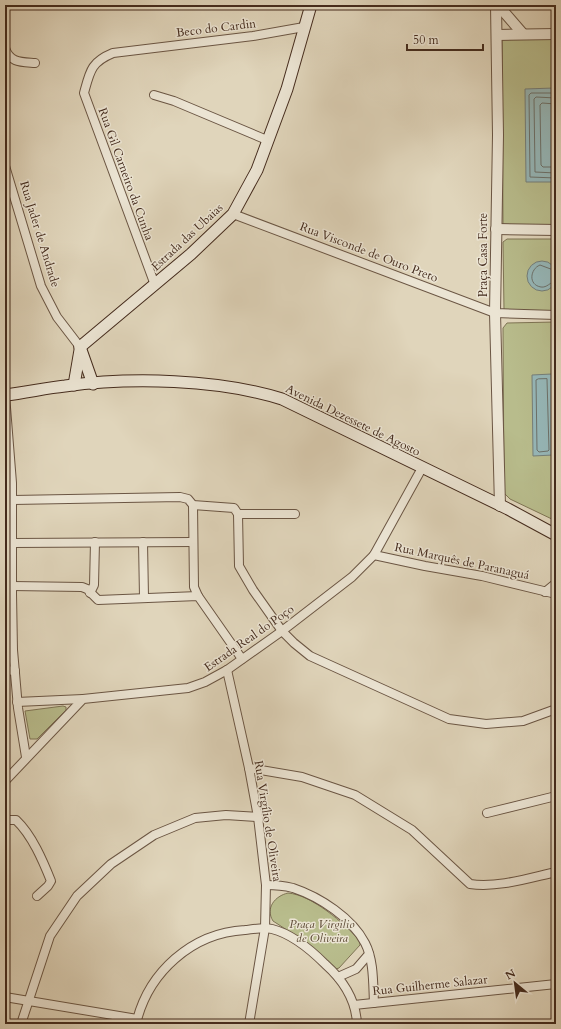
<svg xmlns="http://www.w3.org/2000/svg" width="561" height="1029" viewBox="0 0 561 1029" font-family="Cardo,serif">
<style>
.green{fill:#b8bc8c;stroke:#7e7454}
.water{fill:#96b7b8;stroke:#757f7a}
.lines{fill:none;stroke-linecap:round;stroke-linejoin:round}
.shore{stroke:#6d716a;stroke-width:1}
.minor-casing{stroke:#6b5644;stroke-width:10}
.tertiary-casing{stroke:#6b5644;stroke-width:12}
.secondary-casing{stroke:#442b1d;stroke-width:13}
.minor{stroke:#ebe4d3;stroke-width:8}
.tertiary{stroke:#ebe4d3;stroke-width:10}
.secondary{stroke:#ebe4d3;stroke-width:11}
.labels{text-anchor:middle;stroke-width:3;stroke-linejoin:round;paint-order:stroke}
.street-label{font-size:12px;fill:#442b1d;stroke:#ebe4d3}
.park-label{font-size:12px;font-style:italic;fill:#5b4833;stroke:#ebe4d3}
</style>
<rect width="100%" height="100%" fill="#e0d5bb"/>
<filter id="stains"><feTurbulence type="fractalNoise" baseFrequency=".005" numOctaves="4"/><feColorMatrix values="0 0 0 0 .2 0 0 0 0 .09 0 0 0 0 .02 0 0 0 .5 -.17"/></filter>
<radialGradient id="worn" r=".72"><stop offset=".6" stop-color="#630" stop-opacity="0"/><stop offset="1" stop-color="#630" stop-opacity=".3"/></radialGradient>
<g class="green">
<polygon points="556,36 556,228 503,226 502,40 503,38"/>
<polygon points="507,239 556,239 556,311 508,312 504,310 503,242"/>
<polygon points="556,322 556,521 510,499 504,493 503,328 507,323"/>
<polygon points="63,706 66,707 66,710 37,739 30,739 25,711"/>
<path d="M 288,893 C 312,895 344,923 360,941 L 360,945 L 339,968 L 336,969 L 307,943 L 273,921 C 265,908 275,896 288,893 Z"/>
</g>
<g class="water">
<polygon points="554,88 555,182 526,182 525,89"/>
<circle cx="542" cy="276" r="15"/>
<polygon points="552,374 553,455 533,456 532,375"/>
</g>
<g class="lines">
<g class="shore">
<polyline points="556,93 531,93 529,95 530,177 556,178"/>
<polyline points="556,98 536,97 534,99 535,172 556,173"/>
<polyline points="556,104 542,103 540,105 541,165 543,167 556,167"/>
<path d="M 556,271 L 540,265 C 530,269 528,285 541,287 C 547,288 550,282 556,281"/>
<polygon points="547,379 549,450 548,451 539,452 537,450 536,380 538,379"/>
</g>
<defs>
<g id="minor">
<polyline points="5,6 5,5"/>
<path d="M 5,48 C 10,63 21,62 35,63"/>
<polyline points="154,95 174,101 267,140"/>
<polyline points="5,166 41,286 57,317 80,347"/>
<polyline points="233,214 495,313 556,315"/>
<path d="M 155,285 L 84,93 C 90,71 91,62 113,53 L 253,36 L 304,27"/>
<polyline points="5,395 12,483 12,594 13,650 18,708 26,757"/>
<polyline points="13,500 180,497 188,499 193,505 234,508 238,514 295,514"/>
<polyline points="193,505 194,587 198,596"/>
<polyline points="238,514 239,566 253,590 282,631 294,643 310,656 449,719 486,724 523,721 556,709"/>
<polyline points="143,542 144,597"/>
<polyline points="12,543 193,542"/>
<polyline points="374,555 425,566 482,576 556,594"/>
<polyline points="12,586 82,587 87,589 98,600 198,596 242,659"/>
<polyline points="545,592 556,583"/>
<polyline points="90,593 94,585 95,542"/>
<polyline points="5,670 15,671"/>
<polyline points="227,670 249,768 258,817 266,885 265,928 249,1024"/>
<polyline points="17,702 83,699"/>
<path d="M 249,768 L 302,777 L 355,795 L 412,830 L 470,884 C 498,888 529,878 556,872"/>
<polyline points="5,781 83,699 188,688 205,682 227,670 282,631 352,577 374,555 422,468"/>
<polyline points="487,813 556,796"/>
<path d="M 5,820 L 16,820 C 32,835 43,861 51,881 L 48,886 L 37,896"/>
<path d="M 266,885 C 275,885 285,886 293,888 C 320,897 352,918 365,943 C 374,960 373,984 374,1003"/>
<polyline points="338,977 356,969 369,954"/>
<polyline points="5,997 137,1019"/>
<polyline points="354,1005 556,984"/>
<polyline points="21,1024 50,936 77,896 111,864 154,835 195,818 226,815 258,817"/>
<path d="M 136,1024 C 148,972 192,933 245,930 C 254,929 264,927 272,929 C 292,934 311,950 325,964 C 343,980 356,1000 357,1024"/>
</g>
<g id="tertiary">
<polyline points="496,5 498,135 495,313 500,506"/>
<polyline points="498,5 523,34"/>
<polyline points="497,35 556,34"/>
<polyline points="496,229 556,230"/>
</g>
<g id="secondary">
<polyline points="80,347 191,254 233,214 257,170 287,89 311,5"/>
<polyline points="80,347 93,384"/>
<polyline points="74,385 80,350"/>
<path d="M 5,395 C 25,393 45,388 65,386 C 131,377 218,379 282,399 L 508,509 L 556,535"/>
</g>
</defs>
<use href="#minor" class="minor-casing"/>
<use href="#tertiary" class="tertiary-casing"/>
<use href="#secondary" class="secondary-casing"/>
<use href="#minor" class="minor"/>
<use href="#tertiary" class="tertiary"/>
<use href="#secondary" class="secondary"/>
</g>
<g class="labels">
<g class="street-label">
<text transform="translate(216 28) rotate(-7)" y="4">Beco do Cardin</text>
<text transform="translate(126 174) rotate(70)" y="4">Rua Gil Carneiro da Cunha</text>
<text transform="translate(40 234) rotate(73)" y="4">Rua Jader de Andrade</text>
<text transform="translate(187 237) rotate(-43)" y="4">Estrada das Ubaias</text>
<text transform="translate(369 252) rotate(21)" y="4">Rua Visconde de Ouro Preto</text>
<text transform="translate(483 255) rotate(-90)" y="4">Praça Casa Forte</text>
<text transform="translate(353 420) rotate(26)" y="4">Avenida Dezessete de Agosto</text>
<text transform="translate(462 561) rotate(12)" y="4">Rua Marquês de Paranaguá</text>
<text transform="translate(249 638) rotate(-35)" y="4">Estrada Real do Poço</text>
<text transform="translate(268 821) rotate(81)" y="4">Rua Virgílio de Oliveira</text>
<text transform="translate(430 985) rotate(-6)" y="4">Rua Guilherme Salazar</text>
</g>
<g class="park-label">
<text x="322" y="928">Praça Virgilio<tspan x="322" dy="14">de Oliveira</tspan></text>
</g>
</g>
<rect width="561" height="1029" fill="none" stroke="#e0d5bb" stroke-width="20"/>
<rect x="6" y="6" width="549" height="1017" fill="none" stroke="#442b1d" stroke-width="2"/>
<rect x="10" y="10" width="541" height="1009" fill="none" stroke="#442b1d"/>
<g transform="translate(515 983) rotate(331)" stroke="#ebe4d3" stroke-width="3" paint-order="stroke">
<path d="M0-3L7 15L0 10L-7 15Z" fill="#442b1d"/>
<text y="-6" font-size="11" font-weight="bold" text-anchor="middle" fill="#442b1d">N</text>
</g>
<path d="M407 44v6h76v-6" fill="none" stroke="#442b1d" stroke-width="2"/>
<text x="413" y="44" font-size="12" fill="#442b1d" stroke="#ebe4d3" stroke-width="3" paint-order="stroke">50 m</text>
<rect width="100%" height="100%" filter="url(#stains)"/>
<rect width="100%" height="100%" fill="url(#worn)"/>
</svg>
